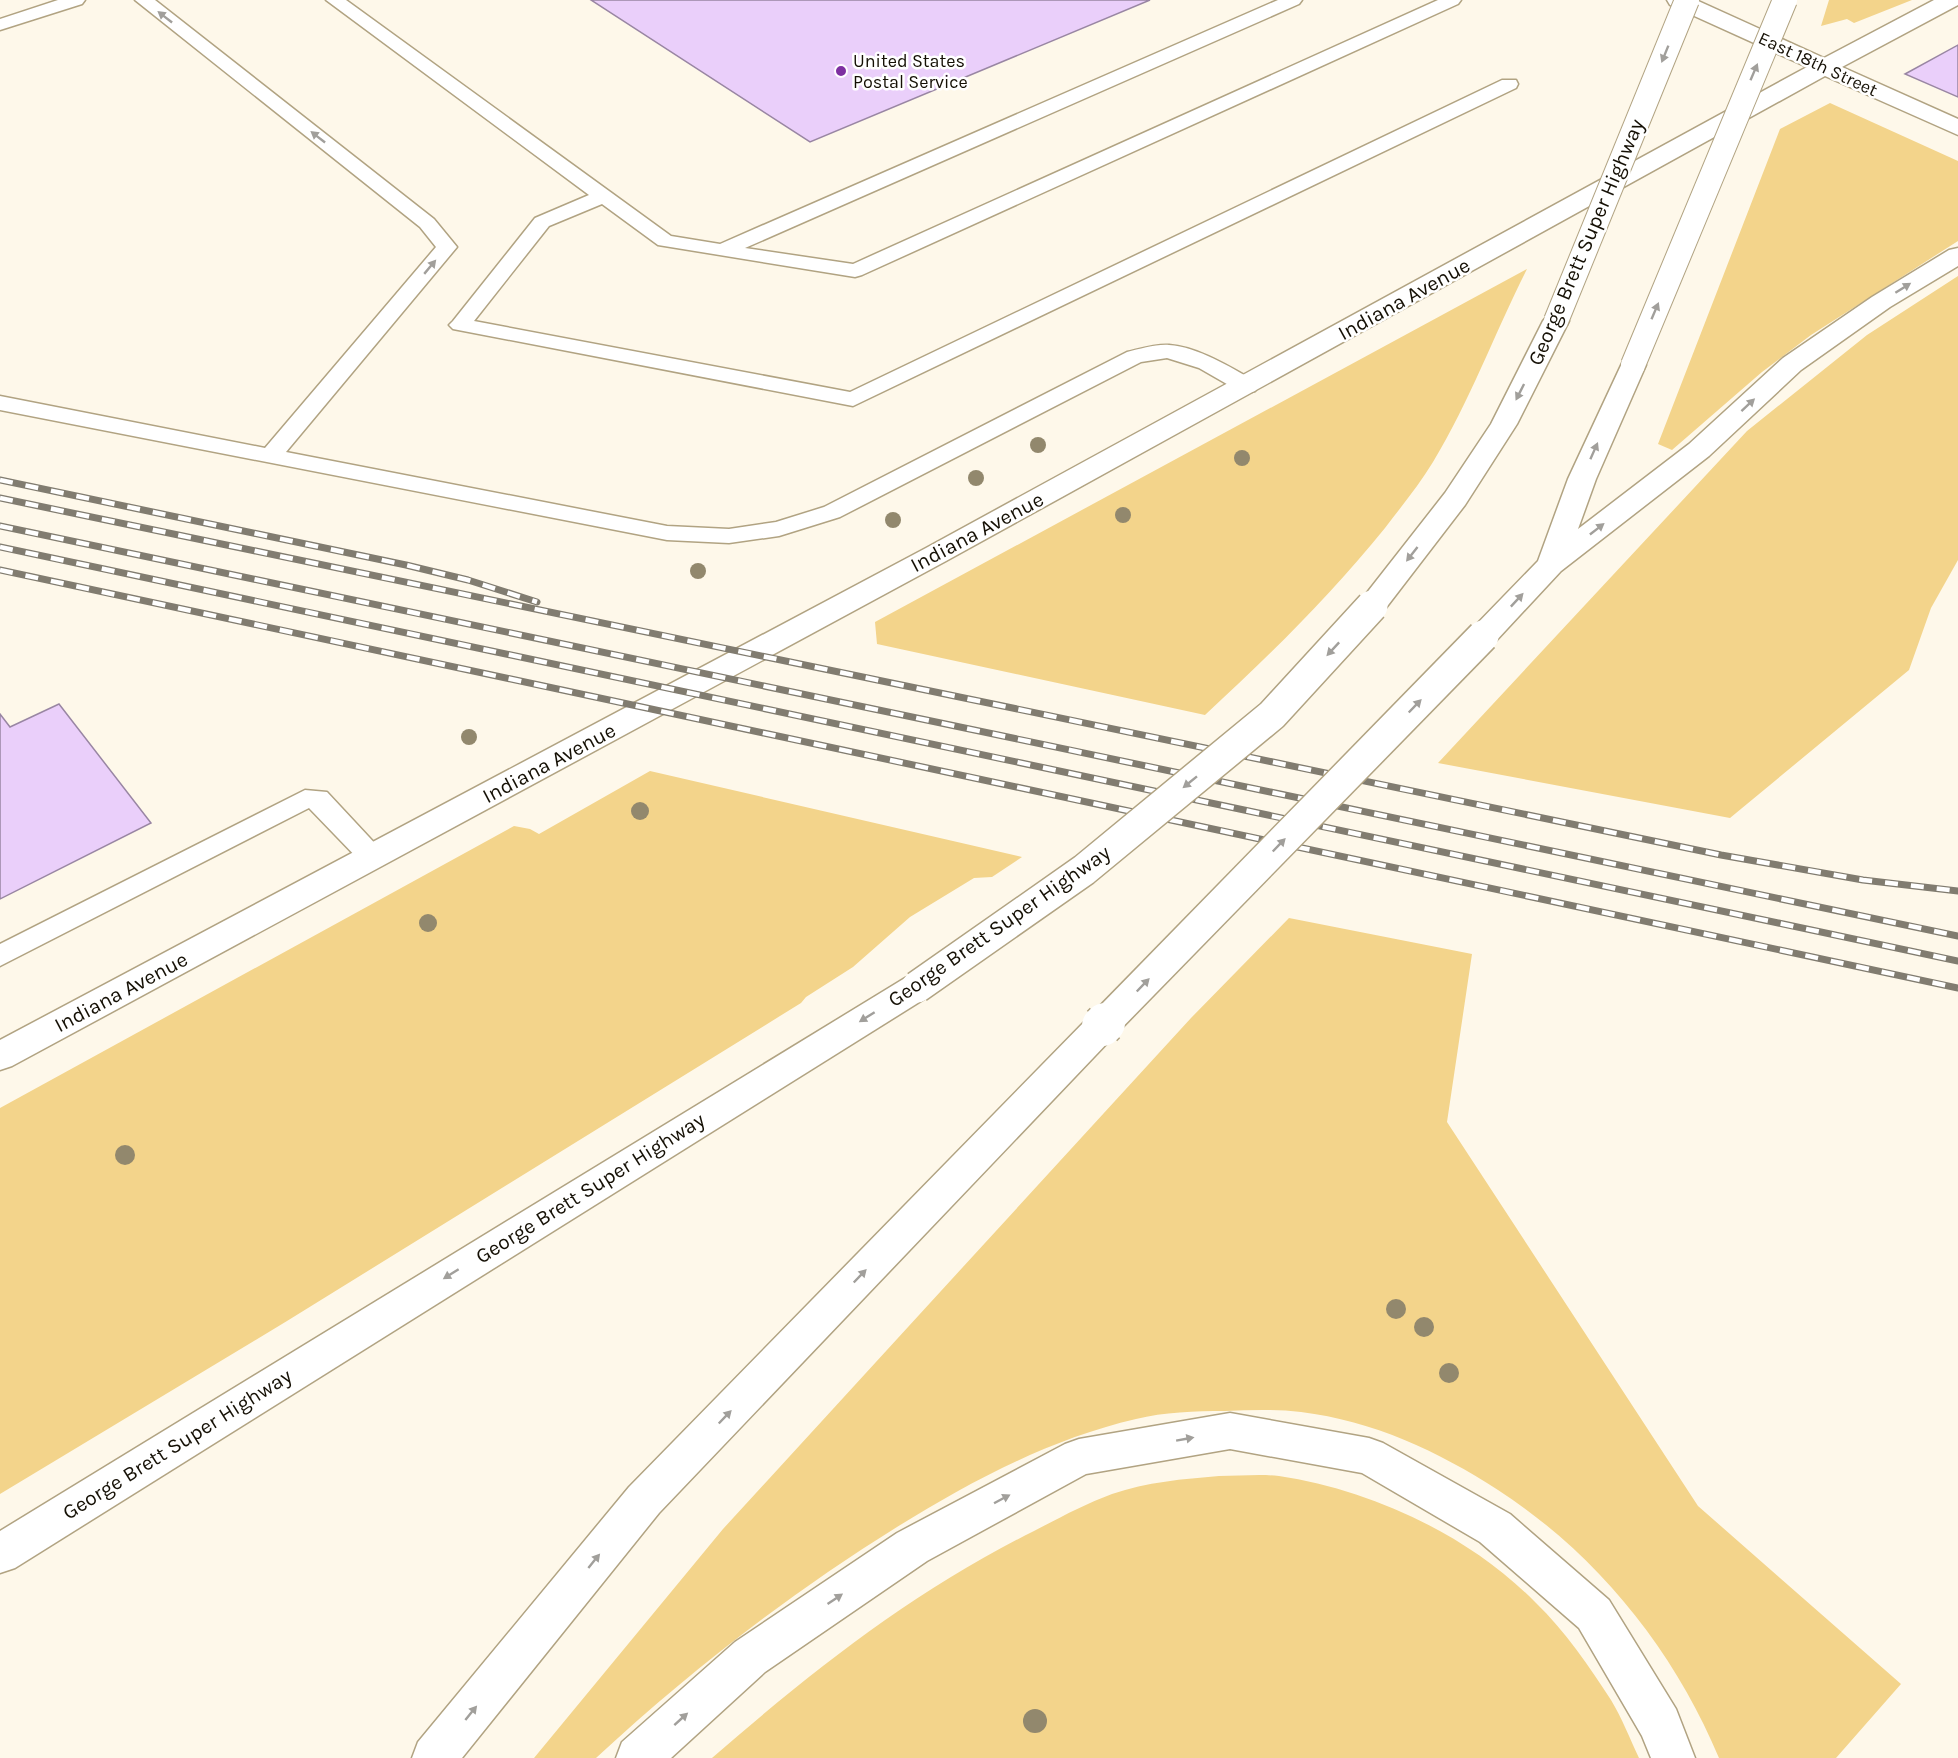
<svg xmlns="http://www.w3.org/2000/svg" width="1958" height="1758" viewBox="0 0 1958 1758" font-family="Karla,sans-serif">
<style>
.green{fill:#f3d48b}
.building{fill:#eacffa;stroke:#9986a3;stroke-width:1.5}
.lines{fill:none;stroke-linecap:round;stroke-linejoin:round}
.lane-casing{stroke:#b1a382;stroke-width:3}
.secondary-casing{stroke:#b1a382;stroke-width:3}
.highway-casing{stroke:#b1a382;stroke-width:3}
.lane{fill:#fff;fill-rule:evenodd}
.secondary{fill:#fff;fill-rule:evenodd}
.highway{fill:#fff;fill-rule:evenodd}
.rail-casing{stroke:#817c70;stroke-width:7}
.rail{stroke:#fff;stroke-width:4.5;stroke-dasharray:13;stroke-linecap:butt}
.highway-bridge-far2-casing{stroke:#b1a382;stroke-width:26;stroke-linecap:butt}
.highway-bridge-far1-casing{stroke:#b1a382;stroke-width:34;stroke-linecap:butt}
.highway-bridge-casing{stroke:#b1a382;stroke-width:43;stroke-linecap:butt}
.highway-bridge-far2{stroke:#fff;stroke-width:24}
.highway-bridge-far1{stroke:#fff;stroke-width:31}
.highway-bridge{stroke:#fff;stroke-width:40}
.tree{fill:#92886d}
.oneway{fill:#a19f9b}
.poi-dot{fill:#7e30a1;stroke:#fff;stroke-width:2}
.labels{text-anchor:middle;stroke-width:5;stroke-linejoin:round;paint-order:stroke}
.far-poi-label{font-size:18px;fill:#151005;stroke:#fff;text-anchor:start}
.far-street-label{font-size:18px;fill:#151005;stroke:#fff}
.street-label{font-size:21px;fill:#151005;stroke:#fff}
</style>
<rect width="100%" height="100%" fill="#fef8ea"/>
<g class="green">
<polygon points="1829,0 1912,0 1854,23 1847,19 1821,26"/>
<polygon points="1830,103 1958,161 1958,241 1811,335 1762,372 1672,450 1658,444 1780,129"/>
<path d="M 1527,269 C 1495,332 1470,401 1433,462 C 1419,485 1401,507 1385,528 C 1330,596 1269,656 1205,715 L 877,644 L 875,622 Z"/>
<polygon points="1958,276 1958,560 1931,608 1909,670 1730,818 1438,763 1747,431 1867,335"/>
<polygon points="650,771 1022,857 992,877 974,878 910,917 853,967 806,997 801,1003 287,1321 0,1494 0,1108 514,826 530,829 539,834"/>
<path d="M 1289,918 L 1472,954 L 1447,1122 L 1698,1506 L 1901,1684 L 1836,1758 L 1719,1758 C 1674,1650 1597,1554 1498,1490 C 1438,1451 1373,1421 1301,1412 C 1276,1409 1250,1410 1225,1411 C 1195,1411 1164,1412 1136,1419 C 1050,1439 971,1481 897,1527 C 789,1594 690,1671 596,1758 L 534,1758 L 723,1529 L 1191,1018 Z"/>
<path d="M 1219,1476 C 1239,1476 1260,1474 1279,1476 C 1372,1490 1469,1535 1536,1603 C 1565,1631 1589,1666 1611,1700 C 1622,1718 1630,1739 1639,1758 L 712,1758 C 812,1671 915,1590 1034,1531 C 1059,1518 1085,1504 1112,1494 C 1147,1482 1183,1479 1219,1476 Z"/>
</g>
<g class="building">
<polygon points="591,0 1150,0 810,142"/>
<polygon points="1958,45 1958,97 1905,74"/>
<polygon points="59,704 151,823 0,899 0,714 10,727"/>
</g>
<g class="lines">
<defs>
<g id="lane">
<polygon points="58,0 85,0 82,4 0,30 0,19"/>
<path d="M 135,0 L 155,0 L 434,219 L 457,247 L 286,452 L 667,526 L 729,529 L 776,522 L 824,507 L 1127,352 C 1140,349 1156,344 1169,345 C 1198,347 1230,367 1255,381 L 1258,386 L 1255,391 L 1247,393 L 1239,391 L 1199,368 L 1167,358 L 1141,362 L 840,517 L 779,536 L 729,543 L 667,540 L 0,410 L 0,396 L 265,448 L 436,247 L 420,227 Z"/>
<polygon points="326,0 346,0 671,236 720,244 1278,0 1302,0 1299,4 745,248 853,264 1438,0 1461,0 1458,4 862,275 855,277 658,245 602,204 549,226 474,321 850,392 1502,80 1516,80 1518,84 1516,88 853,406 453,329 449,325 453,321 535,218 589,195"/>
<polygon points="305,790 327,792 382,851 386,858 382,865 373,868 364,865 309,808 0,966 0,944"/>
</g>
<polygon id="secondary" points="1667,0 1696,0 1824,58 1934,0 1958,0 1958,5 1842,67 1958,119 1958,135 1825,76 946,561 12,1066 0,1070 0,1040 926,548 1807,67 1670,5"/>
<g id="highway">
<polygon points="1958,248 1958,266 1890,307 1801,370 1709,456 1561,571 1494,643 1483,646 1472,643 1468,636 1472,629 1538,561 1568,479 1624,359 1633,357 1642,359 1646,365 1596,479 1578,529 1689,444 1783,358 1872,297 1949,250"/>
<polygon points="1556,313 1565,316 1569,321 1517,424 1465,505 1382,613 1372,616 1362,613 1357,606 1362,599 1445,493 1491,424 1543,321 1547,316"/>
<polygon points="917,974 929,978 934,987 929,996 15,1568 0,1573 0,1531 905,978"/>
<polygon points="1102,1012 1114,1016 1119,1026 1114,1036 659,1513 462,1758 412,1758 418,1742 629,1487 1090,1016"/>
<polygon points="1230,1413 1369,1438 1383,1443 1510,1514 1609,1600 1676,1709 1695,1758 1651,1758 1642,1736 1579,1628 1480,1542 1362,1473 1230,1449 1086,1474 927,1561 765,1672 671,1758 616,1758 622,1742 735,1642 897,1533 1065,1444 1079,1439"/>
</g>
</defs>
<use href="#lane" class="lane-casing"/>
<use href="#secondary" class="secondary-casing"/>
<use href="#highway" class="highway-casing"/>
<use href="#lane" class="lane"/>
<use href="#secondary" class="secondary"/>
<use href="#highway" class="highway"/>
<defs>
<g id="rail">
<polyline points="0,480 406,565 468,580 537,602"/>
<polyline points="0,498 1721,855 1863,880 1958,891"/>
<polyline points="0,526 1958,936"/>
<polyline points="0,547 1958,961"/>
<polyline points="0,570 1958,988"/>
</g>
</defs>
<use href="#rail" class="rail-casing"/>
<use href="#rail" class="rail"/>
<defs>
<g id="highway-bridge-far2">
<polyline points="1556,321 1687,0"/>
<polyline points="1633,365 1785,0"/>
</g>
<g id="highway-bridge-far1">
<polyline points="917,987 1084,870 1272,715 1372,606"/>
<polyline points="1103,1025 1483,636"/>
</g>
<polyline id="highway-bridge" points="1102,1026 1105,1023"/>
</defs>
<use href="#highway-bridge-far2" class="highway-bridge-far2-casing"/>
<use href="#highway-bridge-far1" class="highway-bridge-far1-casing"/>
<use href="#highway-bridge" class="highway-bridge-casing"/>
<use href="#highway-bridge-far2" class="highway-bridge-far2"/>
<use href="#highway-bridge-far1" class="highway-bridge-far1"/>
<use href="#highway-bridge" class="highway-bridge"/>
</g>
<g class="tree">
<circle cx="1038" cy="445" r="8"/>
<circle cx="1242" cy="458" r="8"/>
<circle cx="976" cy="478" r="8"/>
<circle cx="1123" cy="515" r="8"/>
<circle cx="893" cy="520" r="8"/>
<circle cx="698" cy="571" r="8"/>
<circle cx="469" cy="737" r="8"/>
<circle cx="640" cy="811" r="9"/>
<circle cx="428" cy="923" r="9"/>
<circle cx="125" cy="1155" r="10"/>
<circle cx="1396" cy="1309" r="10"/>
<circle cx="1424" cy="1327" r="10"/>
<circle cx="1449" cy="1373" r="10"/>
<circle cx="1035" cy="1721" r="12"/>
</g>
<defs><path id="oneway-solid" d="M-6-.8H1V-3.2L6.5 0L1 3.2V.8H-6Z" transform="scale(1.5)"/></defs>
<g class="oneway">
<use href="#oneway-solid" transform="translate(165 17) rotate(-142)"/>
<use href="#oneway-solid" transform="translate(1665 54) rotate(112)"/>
<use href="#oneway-solid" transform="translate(1754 72) rotate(-67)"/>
<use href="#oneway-solid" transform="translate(318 137) rotate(-142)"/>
<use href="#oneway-solid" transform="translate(430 267) rotate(-50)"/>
<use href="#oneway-solid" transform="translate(1903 288) rotate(-32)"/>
<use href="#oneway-solid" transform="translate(1655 311) rotate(-67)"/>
<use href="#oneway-solid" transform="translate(1520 392) rotate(117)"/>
<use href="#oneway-solid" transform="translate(1748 405) rotate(-43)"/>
<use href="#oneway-solid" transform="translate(1594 451) rotate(-66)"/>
<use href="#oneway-solid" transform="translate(1597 529) rotate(-38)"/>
<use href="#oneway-solid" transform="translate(1412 554) rotate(128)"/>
<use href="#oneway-solid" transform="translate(1517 600) rotate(-47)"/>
<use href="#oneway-solid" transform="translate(1333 649) rotate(133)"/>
<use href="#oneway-solid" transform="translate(1415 706) rotate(-46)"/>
<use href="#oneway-solid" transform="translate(1190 782) rotate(141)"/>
<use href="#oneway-solid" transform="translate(1279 845) rotate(-46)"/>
<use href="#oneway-solid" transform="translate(1143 985) rotate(-46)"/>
<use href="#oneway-solid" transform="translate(867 1017) rotate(148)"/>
<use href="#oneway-solid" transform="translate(451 1274) rotate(148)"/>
<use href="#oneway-solid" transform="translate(860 1276) rotate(-46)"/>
<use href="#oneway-solid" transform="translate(725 1417) rotate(-46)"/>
<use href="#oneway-solid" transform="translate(1185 1439) rotate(-10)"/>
<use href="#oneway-solid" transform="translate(1002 1499) rotate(-28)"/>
<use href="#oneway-solid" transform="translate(594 1561) rotate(-51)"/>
<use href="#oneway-solid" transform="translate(835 1599) rotate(-34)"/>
<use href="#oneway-solid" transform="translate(471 1713) rotate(-51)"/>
<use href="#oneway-solid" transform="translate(681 1719) rotate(-42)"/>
</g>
<circle class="poi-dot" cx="841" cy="71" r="6"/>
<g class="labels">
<g class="far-poi-label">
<text x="853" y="67">United States<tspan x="853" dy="21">Postal Service</tspan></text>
</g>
<g class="far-street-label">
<text transform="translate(1818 64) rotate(25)" y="6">East 18th Street</text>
</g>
<g class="street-label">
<text transform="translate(1586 242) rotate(-67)" y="7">George Brett Super Highway</text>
<text transform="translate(1404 299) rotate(-29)" y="7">Indiana Avenue</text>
<text transform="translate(977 532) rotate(-28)" y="7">Indiana Avenue</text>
<text transform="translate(549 763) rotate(-28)" y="7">Indiana Avenue</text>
<text transform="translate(999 926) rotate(-35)" y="7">George Brett Super Highway</text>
<text transform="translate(121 992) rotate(-28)" y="7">Indiana Avenue</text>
<text transform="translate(590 1188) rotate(-32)" y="7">George Brett Super Highway</text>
<text transform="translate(177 1444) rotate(-32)" y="7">George Brett Super Highway</text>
</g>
</g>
</svg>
